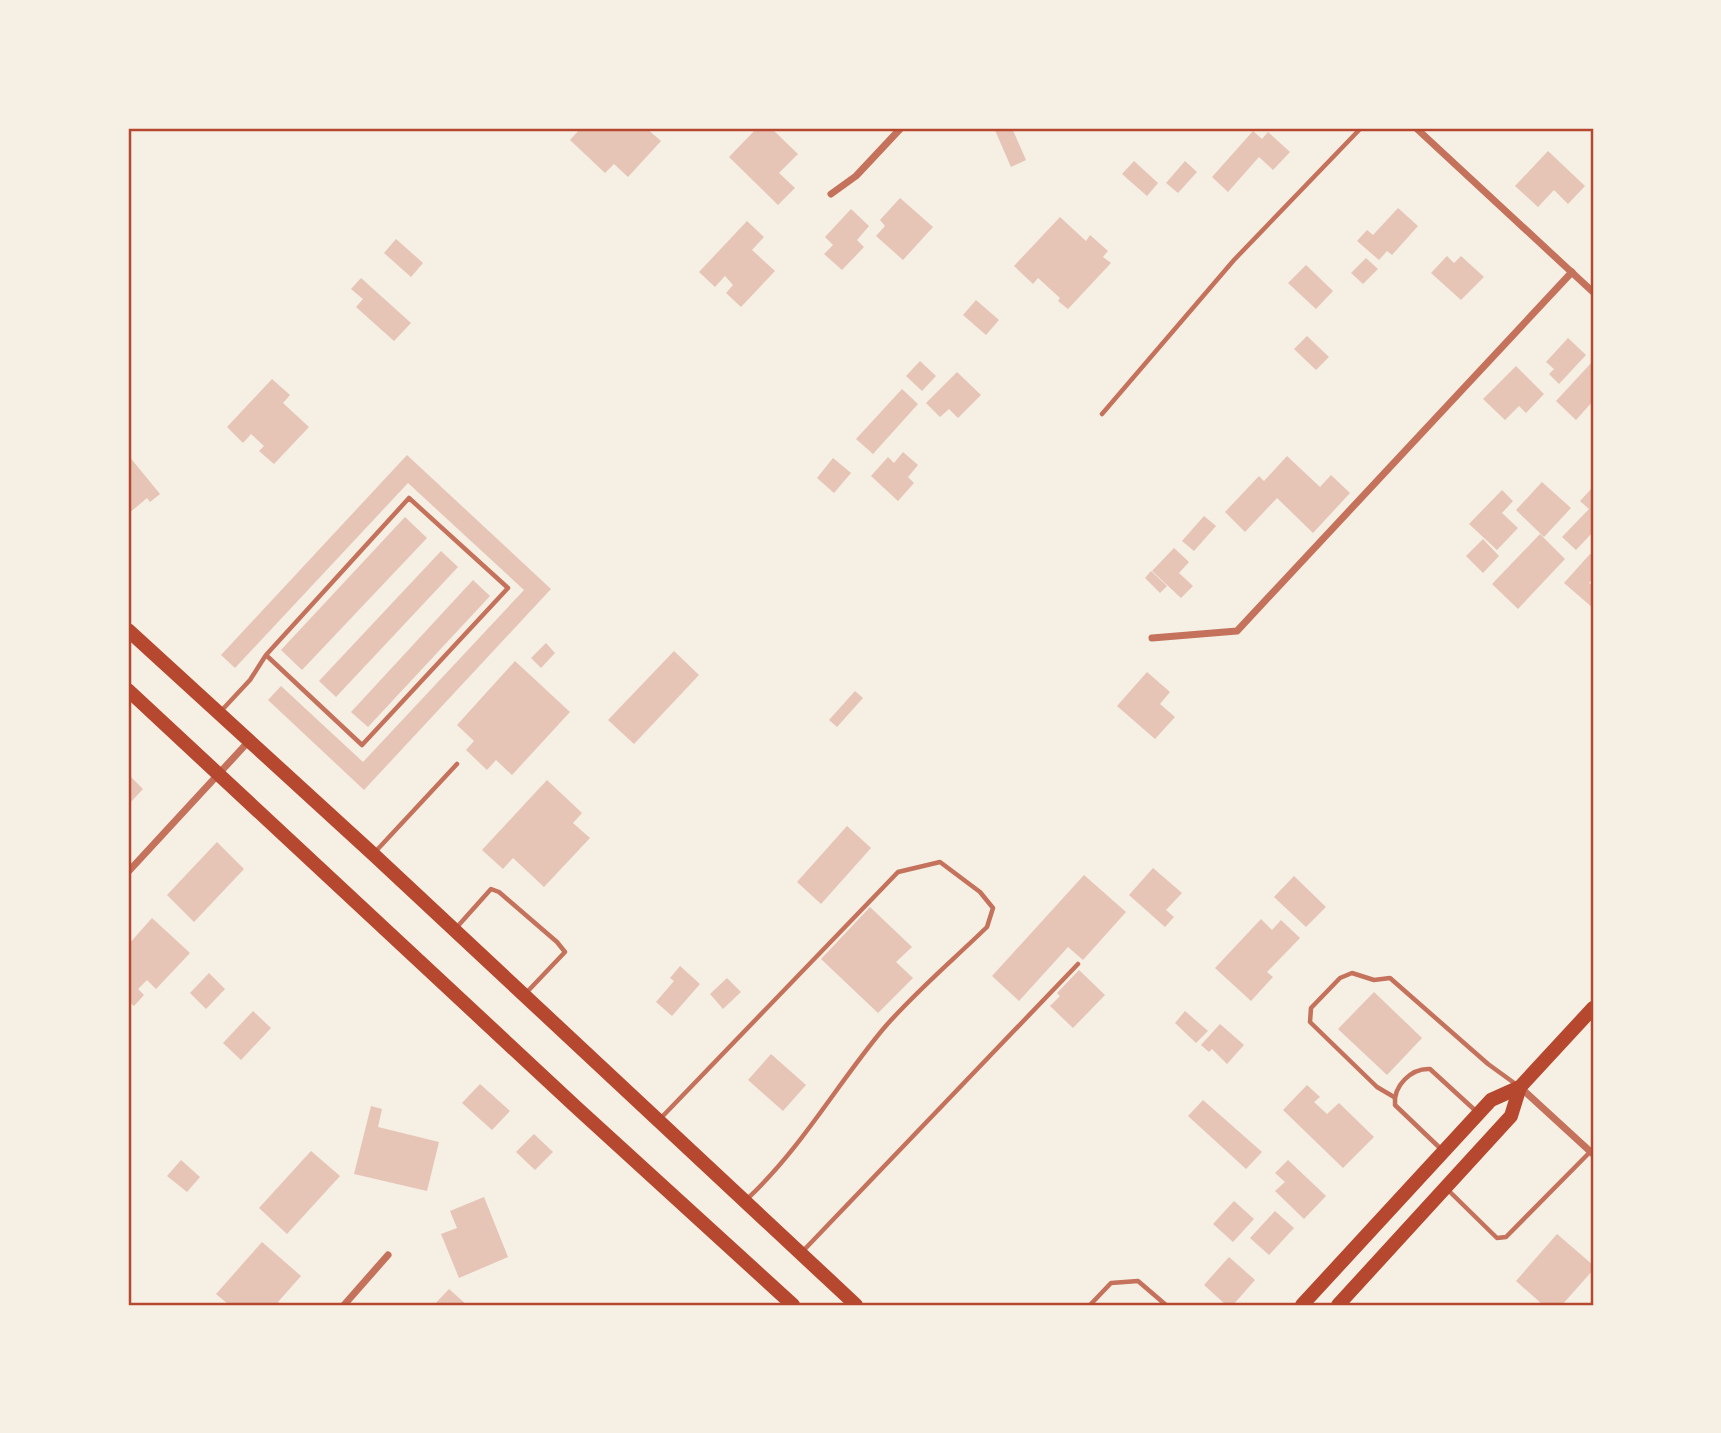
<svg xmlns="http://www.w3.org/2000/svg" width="1721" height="1433" viewBox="0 0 1721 1433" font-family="'Roboto Condensed',sans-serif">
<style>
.building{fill:#e6c5b7}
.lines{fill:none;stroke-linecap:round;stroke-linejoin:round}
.service{stroke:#c5725c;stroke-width:4.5}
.minor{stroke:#c5725c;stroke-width:7}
.primary{stroke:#b5482f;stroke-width:14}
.neatline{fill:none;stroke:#b5482f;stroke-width:2.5}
</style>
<rect width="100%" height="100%" fill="#f6efe4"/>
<g class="building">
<polygon points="581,128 608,130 610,128 646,128 661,141 628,177 614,164 605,173 570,140"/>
<polygon points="757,128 771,128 798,154 779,173 795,188 778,205 729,157"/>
<polygon points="994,128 1012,128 1026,160 1011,167"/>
<polygon points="1253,131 1262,139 1268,132 1290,152 1273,170 1259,157 1228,192 1212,177"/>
<polygon points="1548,151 1585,186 1568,204 1554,190 1538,207 1515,186"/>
<polygon points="1134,161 1158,183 1147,196 1122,174"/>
<polygon points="1185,161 1197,172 1178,193 1166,183"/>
<polygon points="900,198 933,227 903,260 876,236 885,226 880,220"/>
<polygon points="1398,208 1418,226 1392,255 1387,251 1379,260 1357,241 1367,230 1373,235"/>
<polygon points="851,209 869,226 857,240 864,247 842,270 824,254 833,245 825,237"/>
<polygon points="1060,217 1086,241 1090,235 1108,251 1103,257 1111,263 1068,309 1058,301 1060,298 1038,278 1033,284 1014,266"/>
<polygon points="747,221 764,237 752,250 775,271 741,307 726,293 733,285 725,276 715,287 699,272"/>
<polygon points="396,239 423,263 411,277 384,253"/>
<polygon points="1447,256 1454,263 1461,256 1484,277 1461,300 1431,273"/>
<polygon points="1366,258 1378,269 1363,284 1351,273"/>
<polygon points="1306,265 1333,291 1316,309 1288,283"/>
<polygon points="361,278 411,323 394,341 356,307 363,299 351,289"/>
<polygon points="976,300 999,320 986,335 963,315"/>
<polygon points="1307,336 1329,357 1316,370 1294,349"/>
<polygon points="1568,338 1586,355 1559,384 1549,374 1554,369 1546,362"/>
<polygon points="920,361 936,376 922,391 906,376"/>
<polygon points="1593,361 1593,401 1576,420 1556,401"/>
<polygon points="1516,366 1544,394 1526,413 1519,406 1505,420 1483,399"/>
<polygon points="957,372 981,395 958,418 949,409 940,417 926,403"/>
<polygon points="272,379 290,395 283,403 309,427 274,464 259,451 264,446 251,434 243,443 227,427"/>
<polygon points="902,389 918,404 873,454 856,439"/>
<polygon points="903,452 918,465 908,477 914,483 898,501 871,476 888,457 894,463"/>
<polygon points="128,455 160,494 150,502 147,498 128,514"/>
<polygon points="407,455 551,589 364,790 268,700 281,686 363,762 524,590 408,483 235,668 221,655"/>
<polygon points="1287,456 1320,487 1331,475 1350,493 1313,533 1277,498 1245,532 1225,512 1259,476 1264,481"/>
<polygon points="833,458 851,473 834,493 817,478"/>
<polygon points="1542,482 1571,508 1544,537 1516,510"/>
<polygon points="1593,487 1593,532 1576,550 1562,537 1589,509 1580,501"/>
<polygon points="1502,490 1513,501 1502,513 1518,528 1497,550 1469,524"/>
<polygon points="1204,516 1216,526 1194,551 1182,541"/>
<polygon points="405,517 427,538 302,670 281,650"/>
<polygon points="1540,534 1565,559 1518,609 1492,584"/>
<polygon points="1483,539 1499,556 1483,573 1466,556"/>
<polygon points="1174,548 1189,562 1179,573 1193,586 1181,598 1152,571"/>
<polygon points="441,551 458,567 336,697 319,681"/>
<polygon points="1590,554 1593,557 1593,578 1589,583 1593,586 1593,608 1564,583"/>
<polygon points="1151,571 1167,586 1160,593 1145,578"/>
<polygon points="473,580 490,596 368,727 351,712"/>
<polygon points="546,643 555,653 541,668 531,658"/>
<polygon points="674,651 699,675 634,744 608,720"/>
<polygon points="515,661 570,712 512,775 496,760 487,770 466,750 474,741 457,725"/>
<polygon points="1147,672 1170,692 1160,704 1175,717 1155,739 1117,706"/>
<polygon points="855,691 863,698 837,727 829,720"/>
<polygon points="128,774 143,789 128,805"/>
<polygon points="547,780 582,813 573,823 590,838 544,887 513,858 503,869 482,850"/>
<polygon points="847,826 871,848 821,904 797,882"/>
<polygon points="217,842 244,869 194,922 167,895"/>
<polygon points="1153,868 1182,893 1166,910 1174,917 1165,927 1129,895"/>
<polygon points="1084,875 1126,912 1083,960 1068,947 1019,1001 992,976"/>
<polygon points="1294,876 1326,907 1306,927 1274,897"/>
<polygon points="870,907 912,947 896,962 913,978 878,1013 821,959"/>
<polygon points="152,918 190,953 156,989 147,980 138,989 144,995 134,1006 128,1001 128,945"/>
<polygon points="1261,919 1272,930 1281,920 1300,938 1267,972 1273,977 1251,1001 1215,968"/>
<polygon points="680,966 700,984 672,1016 656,1002 674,981 670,978"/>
<polygon points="1079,970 1105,995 1073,1028 1050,1006 1060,996 1057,993"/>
<polygon points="209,973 225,989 206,1009 190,993"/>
<polygon points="727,978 741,992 723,1009 710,994"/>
<polygon points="1374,992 1422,1038 1387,1075 1338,1029"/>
<polygon points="253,1011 271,1028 241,1060 223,1043"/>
<polygon points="1185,1011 1208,1031 1196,1043 1175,1023"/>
<polygon points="1220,1024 1244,1045 1227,1064 1212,1049 1209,1052 1201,1045"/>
<polygon points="771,1054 806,1085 783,1111 748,1080"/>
<polygon points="480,1084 510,1111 492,1130 462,1103"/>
<polygon points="1307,1085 1320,1097 1314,1102 1327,1114 1339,1103 1374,1137 1343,1168 1283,1110"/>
<polygon points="1203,1100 1262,1152 1246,1169 1188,1116"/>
<polygon points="371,1106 382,1109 378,1127 439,1142 427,1191 354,1174"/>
<polygon points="534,1134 553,1152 535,1170 516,1152"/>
<polygon points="311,1151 340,1176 287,1234 259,1208"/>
<polygon points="181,1160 200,1177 187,1192 167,1176"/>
<polygon points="1288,1160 1326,1196 1304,1219 1275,1191 1285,1182 1275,1173"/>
<polygon points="484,1197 508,1257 459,1278 441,1234 457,1228 450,1211"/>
<polygon points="1234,1201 1254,1219 1233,1242 1213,1224"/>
<polygon points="1275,1211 1294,1228 1269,1255 1250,1238"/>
<polygon points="1557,1234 1593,1265 1593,1270 1562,1305 1543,1305 1516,1281"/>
<polygon points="262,1242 301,1276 278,1302 282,1305 229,1305 216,1294"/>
<polygon points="1229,1257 1255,1280 1233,1305 1226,1305 1204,1285"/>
<polygon points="449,1289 467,1305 434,1305"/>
</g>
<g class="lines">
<g class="service">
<polyline points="1102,414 1234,260 1361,128"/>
<polyline points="222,710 250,680 266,655 409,498 508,588 362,745 266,655"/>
<polyline points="376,851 457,764"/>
<polyline points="457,927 491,889 499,892 557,942 565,952 527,992"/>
<polyline points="1394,1097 1377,1087 1310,1022 1311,1008 1340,978 1352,973 1374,980 1390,978 1488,1064 1517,1085"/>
<path d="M 659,1120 L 898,872 L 940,862 L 980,892 L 993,908 L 987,927 C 953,960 915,992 884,1028 C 837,1084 801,1149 747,1199"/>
<path d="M 1442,1150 L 1395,1105 C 1393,1086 1411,1068 1430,1069 L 1478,1113"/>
<polyline points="1449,1191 1497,1238 1506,1237 1591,1151"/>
<polyline points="803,1251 1078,964"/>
<polyline points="1090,1305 1111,1283 1138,1281 1166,1305"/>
</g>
<g class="minor">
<polyline points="1416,128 1593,292"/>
<polyline points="831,194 856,176 901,128"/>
<polyline points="1152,638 1237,631 1572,272"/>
<polyline points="128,872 249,741"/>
<polyline points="1521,1088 1593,1154"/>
<polyline points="344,1305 388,1255"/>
</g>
<g class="primary">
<polyline points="128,630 373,854 856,1305"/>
<polyline points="128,690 576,1107 793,1305"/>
<polyline points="1302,1305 1491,1100 1520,1087 1593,1008"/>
<polyline points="1338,1305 1511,1116 1520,1087"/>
</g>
</g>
<rect width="1721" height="1433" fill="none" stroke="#f6efe4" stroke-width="259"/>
<rect x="130" y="130" width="1462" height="1174" class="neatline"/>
</svg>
